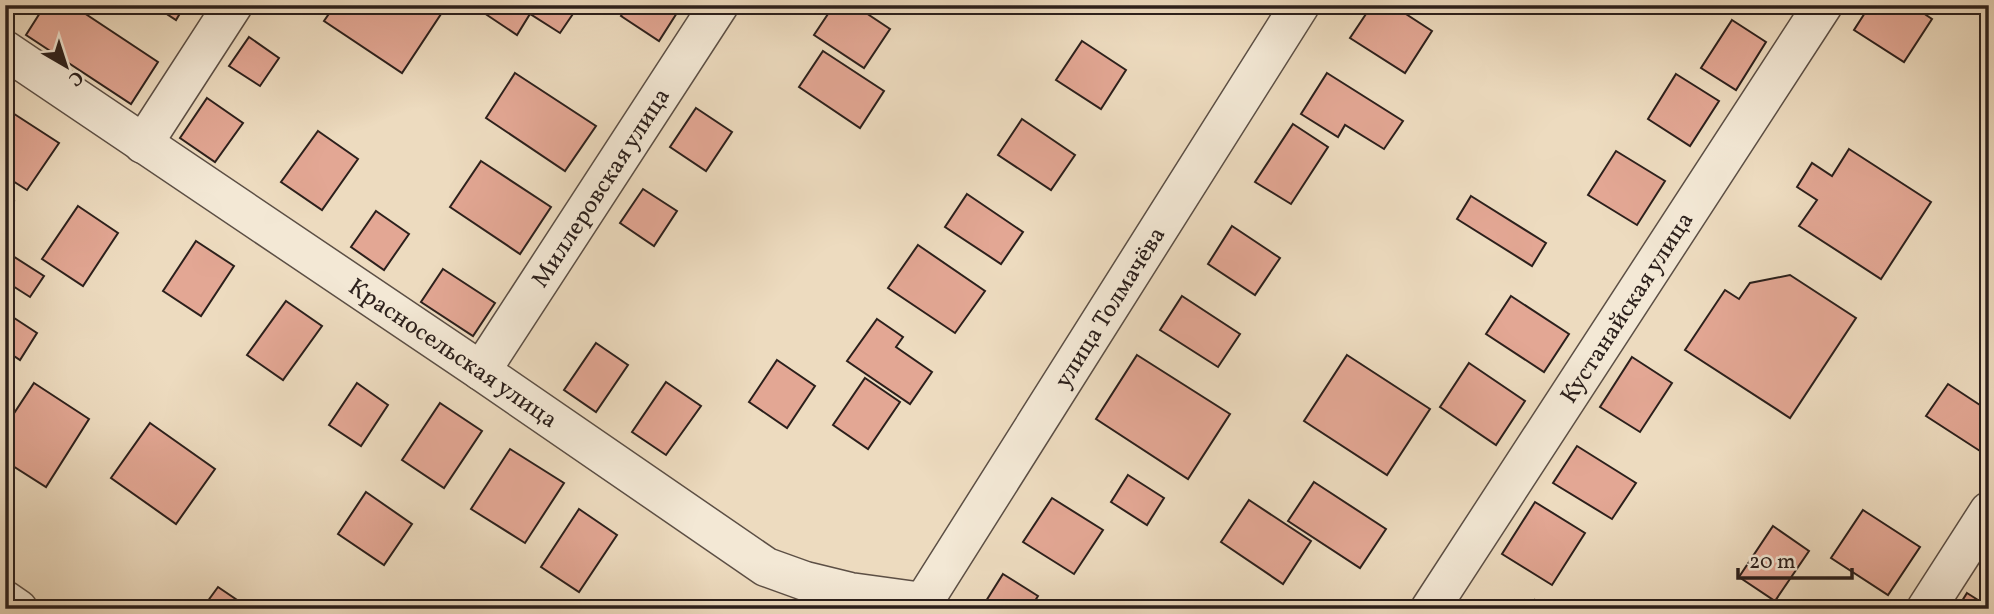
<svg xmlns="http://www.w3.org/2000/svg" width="1994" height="614" viewBox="0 0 1994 614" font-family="Vollkorn,serif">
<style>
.building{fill:#e3a794;stroke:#2c201c;stroke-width:2}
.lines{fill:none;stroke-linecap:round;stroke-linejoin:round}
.minor-casing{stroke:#5c4f45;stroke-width:41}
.minor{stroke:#f3e8d5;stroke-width:38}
.labels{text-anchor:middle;stroke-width:5;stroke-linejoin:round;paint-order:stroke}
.street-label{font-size:24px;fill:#2c201c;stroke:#f3e8d5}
</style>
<rect width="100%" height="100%" fill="#eddbbf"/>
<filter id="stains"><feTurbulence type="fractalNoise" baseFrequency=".00286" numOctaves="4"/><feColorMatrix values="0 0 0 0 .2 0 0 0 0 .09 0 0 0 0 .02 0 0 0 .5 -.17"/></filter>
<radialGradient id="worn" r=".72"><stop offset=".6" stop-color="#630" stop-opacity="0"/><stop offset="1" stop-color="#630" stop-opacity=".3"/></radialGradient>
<g class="building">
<polygon points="45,5 72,5 158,62 131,104 26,35"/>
<polygon points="153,5 185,5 176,20"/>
<polygon points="335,5 434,5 443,11 402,73 324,21"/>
<polygon points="484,5 579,5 560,33 530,14 517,35 481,11"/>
<polygon points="628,5 682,5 659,41 621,16"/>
<polygon points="834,5 854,5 890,29 864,68 814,35"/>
<polygon points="1372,5 1392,5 1432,31 1405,73 1350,38"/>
<polygon points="1870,5 1911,5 1932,19 1904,62 1854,30"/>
<polygon points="1732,20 1766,42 1736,90 1701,68"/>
<polygon points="249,37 279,58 260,86 229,66"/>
<polygon points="1082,41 1126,70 1101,109 1056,80"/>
<polygon points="823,51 884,91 860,128 799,87"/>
<polygon points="515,73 596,126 565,171 486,118"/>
<polygon points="1327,73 1403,121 1384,149 1345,125 1338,137 1301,114"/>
<polygon points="1676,74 1719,101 1690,146 1648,119"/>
<polygon points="207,98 243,123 215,162 180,138"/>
<polygon points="5,108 59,143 27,190 5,176"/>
<polygon points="696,108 732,132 706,171 670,147"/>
<polygon points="1022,119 1075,155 1051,190 998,155"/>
<polygon points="1293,124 1328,147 1291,204 1255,182"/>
<polygon points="318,131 358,159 322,210 281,182"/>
<polygon points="1849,149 1931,202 1881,279 1799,226 1817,200 1797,187 1812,163 1832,176"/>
<polygon points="1616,151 1665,181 1637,225 1588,195"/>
<polygon points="481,161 551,207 520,254 450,207"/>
<polygon points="643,189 677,211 654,246 620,223"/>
<polygon points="967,194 1023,232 1001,264 945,227"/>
<polygon points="5,195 14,201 5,215"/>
<polygon points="1471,196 1546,243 1532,266 1457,219"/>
<polygon points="78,206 118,233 83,286 42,259"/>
<polygon points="376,211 409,234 384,270 351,247"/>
<polygon points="1232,226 1280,258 1255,295 1208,264"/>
<polygon points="196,241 234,266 201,316 163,291"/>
<polygon points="918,245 985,291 955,333 888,288"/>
<polygon points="5,251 44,276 30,297 5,281"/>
<polygon points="443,269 495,303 473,336 421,302"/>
<polygon points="1790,275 1856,318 1790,418 1685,350 1725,290 1739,299 1750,283"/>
<polygon points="1182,296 1240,334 1218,367 1160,330"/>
<polygon points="1511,296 1569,334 1544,372 1486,334"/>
<polygon points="286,301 322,326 283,380 247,355"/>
<polygon points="5,312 37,333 20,360 5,350"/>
<polygon points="877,319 903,337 896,347 932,372 910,404 847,361"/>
<polygon points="596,343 628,365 596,412 564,390"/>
<polygon points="1137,355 1230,414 1188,479 1096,419"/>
<polygon points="1347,355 1430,409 1387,475 1304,421"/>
<polygon points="1632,357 1672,383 1640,432 1600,407"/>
<polygon points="777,360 815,386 787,428 749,402"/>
<polygon points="1469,363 1525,401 1496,445 1440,407"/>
<polygon points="865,378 900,402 868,449 833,425"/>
<polygon points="666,382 701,406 666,455 632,432"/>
<polygon points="34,383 89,419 46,487 5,461 5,427"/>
<polygon points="357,383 388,405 361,446 329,425"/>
<polygon points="1948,384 1989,411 1989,438 1980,451 1926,416"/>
<polygon points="440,403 482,431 444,488 402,460"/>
<polygon points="150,423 215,469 176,524 111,478"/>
<polygon points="1577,446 1636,483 1612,519 1553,483"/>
<polygon points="510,449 564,483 525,543 471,509"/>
<polygon points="1128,475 1164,498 1147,525 1111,502"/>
<polygon points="1314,482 1386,529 1360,568 1288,521"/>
<polygon points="366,492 412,524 384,565 338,534"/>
<polygon points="1052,498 1103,530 1074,574 1023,542"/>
<polygon points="1249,500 1311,541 1283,584 1221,542"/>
<polygon points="1535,502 1585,533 1552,585 1502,554"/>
<polygon points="579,509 617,535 579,592 541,567"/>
<polygon points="1863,510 1920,547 1888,595 1831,558"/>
<polygon points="1773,526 1809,551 1775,601 1739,577"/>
<polygon points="1003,574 1038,596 1030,609 981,609"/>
<polygon points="218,587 243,604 239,609 202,609"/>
<polygon points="1967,593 1989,607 1989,609 1957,609"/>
<polygon points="1535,600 1549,609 1530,609"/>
<polygon points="729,601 741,609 724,609"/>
</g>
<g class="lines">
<defs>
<g id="minor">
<path id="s1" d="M 5,50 L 481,371 L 766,567 L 805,581 L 850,592 L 923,602"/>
<polyline points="143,144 233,5"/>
<path id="s2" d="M 481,371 L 719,5"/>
<polyline points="5,600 18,609"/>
<path id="s3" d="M 919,609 L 1300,5"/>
<path id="s4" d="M 1430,609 L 1823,5"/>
<polyline points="1926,609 1989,511"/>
</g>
</defs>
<use href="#minor" class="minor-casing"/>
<use href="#minor" class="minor"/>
</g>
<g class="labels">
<g class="street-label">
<text dy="8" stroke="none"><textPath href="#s2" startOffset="219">Миллеровская улица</textPath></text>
<text dy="8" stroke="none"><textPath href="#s3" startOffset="357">улица Толмачёва</textPath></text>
<text dy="8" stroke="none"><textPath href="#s4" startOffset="360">Кустанайская улица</textPath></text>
<text dy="8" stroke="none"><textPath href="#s1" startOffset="541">Красносельская улица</textPath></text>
</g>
</g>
<rect width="1994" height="614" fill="none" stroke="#eddbbf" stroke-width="28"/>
<rect x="7" y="7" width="1980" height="600" fill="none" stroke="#2c201c" stroke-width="3.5"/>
<rect x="14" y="14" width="1966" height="586" fill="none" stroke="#2c201c" stroke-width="2"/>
<g transform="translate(66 66) rotate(141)" stroke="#f3e8d5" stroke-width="5" paint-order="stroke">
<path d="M0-5L12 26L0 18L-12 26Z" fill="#2c201c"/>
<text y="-10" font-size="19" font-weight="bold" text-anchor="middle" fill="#2c201c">С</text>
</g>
<path d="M1738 568v10h114v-10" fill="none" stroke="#2c201c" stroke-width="3.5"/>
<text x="1749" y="568" font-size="21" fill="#2c201c" stroke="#f3e8d5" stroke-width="5" paint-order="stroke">20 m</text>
<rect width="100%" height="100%" filter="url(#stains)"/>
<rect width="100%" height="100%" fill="url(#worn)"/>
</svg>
